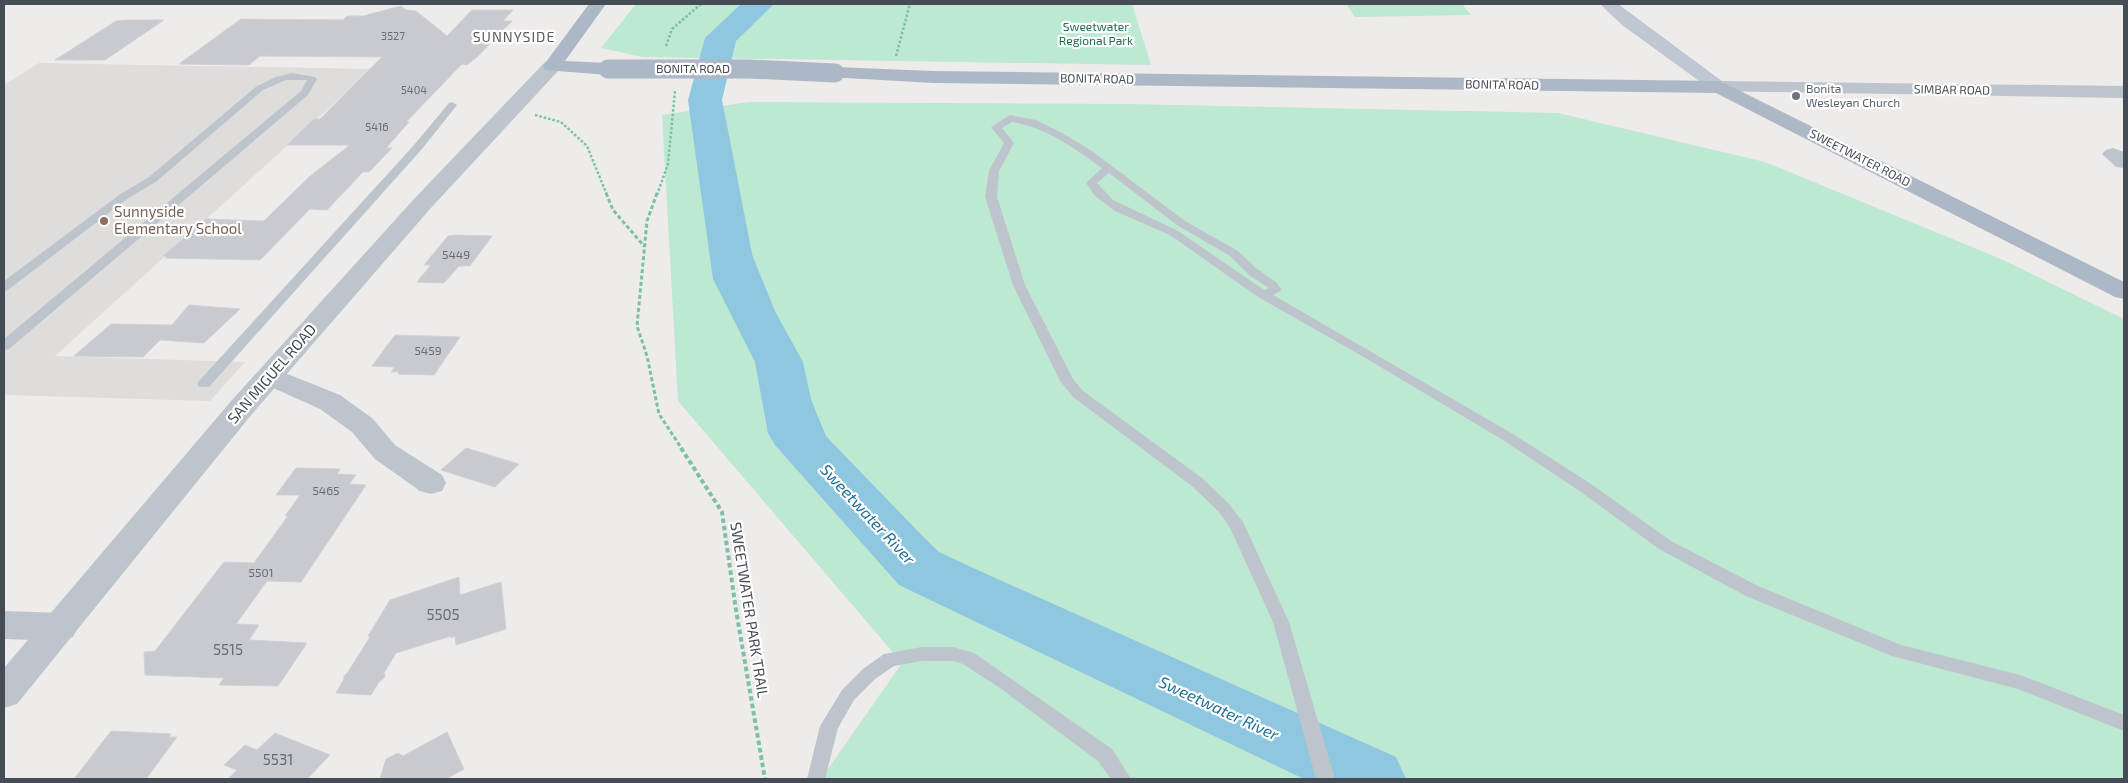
<svg xmlns="http://www.w3.org/2000/svg" width="2128" height="783" viewBox="0 0 2128 783" font-family="'Exo 2',sans-serif">
<style>
.education{fill:#dfdddc}
.green{fill:#bde8d2}
.water{fill:#8fc6e0}
.lines{fill:none;stroke-linecap:round;stroke-linejoin:round}
.river{fill:#8fc6e0;fill-rule:evenodd}
.building{fill:#c9cacf;stroke:#d0d1d6}
.path-far2{stroke:#7ac1a6;stroke-width:2.5;stroke-dasharray:2.5 2;stroke-linecap:butt}
.path-far1{stroke:#7ac1a6;stroke-width:3;stroke-dasharray:4 2.5;stroke-linecap:butt}
.path{stroke:#7ac1a6;stroke-width:4;stroke-dasharray:4.5 3;stroke-linecap:butt}
.service{fill:#bec4cc;fill-rule:evenodd}
.minor{fill:#bec4cc;fill-rule:evenodd}
.tertiary{fill:#bec4cc;fill-rule:evenodd}
.secondary{fill:#c0c6d2;fill-rule:evenodd}
.primary{fill:#adb8c7;fill-rule:evenodd}
.primary-bridge{stroke:#adb8c7;stroke-width:19}
.worship-dot{fill:#6b7280;stroke:#fff;stroke-width:2}
.education-dot{fill:#8d6e63;stroke:#fff;stroke-width:2}
.labels{text-anchor:middle;stroke-width:4.5;stroke-linejoin:round;paint-order:stroke}
.far-number-label{font-size:11px;fill:#676c74}
.far-park-label{font-size:12px;fill:#216d50;stroke:#fff}
.far-street-label{font-size:12px;fill:#464c56;stroke:#fff}
.far-worship-label{font-size:12px;fill:#5b616d;stroke:#fff;text-anchor:start}
.number-label{font-size:12px;fill:#676c74}
.far-neighbourhood-label{font-size:14px;letter-spacing:1px;fill:#595b5f;stroke:#fff}
.education-label{font-size:15px;fill:#785e54;stroke:#fff;text-anchor:start}
.street-label{font-size:15px;fill:#464c56;stroke:#fff}
.near-number-label{font-size:15px;fill:#676c74}
.water-label{font-size:16px;font-style:italic;fill:#1c6c93;stroke:#fff}
</style>
<rect width="100%" height="100%" fill="#eeebeb"/>
<polygon class="education" points="39,63 372,69 55,356 245,362 210,401 4,395 4,85"/>
<g class="green">
<polygon points="636,4 1132,4 1151,65 643,57 601,48"/>
<polygon points="1346,4 1462,4 1471,15 1355,17"/>
<polygon points="749,102 1127,104 1558,113 1765,162 2001,259 2124,319 2124,779 821,779 902,663 678,401 662,115"/>
</g>
<polygon class="water" points="724,115 746,240 832,451 939,552 1202,675 1402,779 1376,779 1196,687 933,565 822,451 734,233 713,117"/>
<g class="lines">
<polygon class="river" points="741,4 774,4 736,41 722,100 757,279 803,362 817,427 939,553 1396,757 1406,779 1304,779 899,585 775,445 768,433 755,362 713,279 688,100 705,38"/>
</g>
<g class="building">
<polygon points="401,6 406,10 416,11 447,36 472,10 513,10 503,21 512,21 477,57 467,65 462,64 406,122 409,122 386,148 392,148 369,172 363,172 327,210 310,209 260,260 165,258 167,256 163,256 206,219 264,221 309,177 350,145 287,145 314,119 320,119 382,57 260,56 249,65 179,64 241,19 343,20 347,16 363,16"/>
<polygon points="126,20 164,20 105,60 55,60 116,21"/>
<polygon points="456,235 492,236 470,266 459,266 444,283 417,282 431,265 424,265 448,236"/>
<polygon points="189,305 240,309 204,343 160,340 143,357 74,356 111,324 172,325"/>
<polygon points="395,335 460,337 434,375 398,374 399,372 391,372 395,367 372,366"/>
<polygon points="466,448 519,464 495,487 441,470"/>
<polygon points="296,468 340,469 337,474 356,475 349,484 366,485 301,582 267,581 236,624 259,625 249,640 307,643 278,686 219,685 224,678 145,675 144,652 155,651 224,562 254,563 288,516 285,516 300,495 276,495"/>
<polygon points="459,577 460,595 501,582 506,629 456,645 455,636 451,638 451,636 396,653 384,673 385,677 379,682 371,695 336,693 344,679 344,676 348,672 370,637 368,636 390,600"/>
<polygon points="111,731 171,734 169,737 177,737 146,779 74,779"/>
<polygon points="447,732 464,769 446,779 380,779 386,759 398,753 403,756"/>
<polygon points="275,733 330,755 307,779 228,779 237,770 224,765 245,745 257,750"/>
</g>
<g class="lines">
<g class="path-far2">
<polyline points="666,46 672,29 701,4"/>
<polyline points="896,56 910,4"/>
<polyline points="535,115 561,122 587,146 607,195"/>
<polyline points="657,195 668,164 675,91"/>
</g>
<g class="path-far1">
<polyline points="606,193 613,210 644,246"/>
<polyline points="657,193 647,221 637,326 647,356 659,414 682,449"/>
</g>
<polyline class="path" points="681,448 722,512 736,610 765,779"/>
<g class="service">
<polygon points="292,73 315,77 317,79 308,95 9,349 4,350 4,339 301,91 307,80 286,80 263,90 157,181 127,199 8,290 4,291 4,281 119,195 149,177 257,86 276,77"/>
<polygon points="452,102 457,105 422,149 209,387 199,387 197,384 199,381 414,145 449,103"/>
<path d="M 1010,115 L 1036,120 L 1062,133 L 1092,151 L 1185,221 L 1238,251 L 1257,269 L 1276,282 L 1282,290 L 1273,295 L 1513,434 L 1591,484 L 1671,541 L 1758,586 L 1901,645 L 2020,675 L 2124,715 L 2124,731 L 2018,689 L 1892,656 L 1746,596 L 1659,549 L 1581,492 L 1503,440 L 1362,356 L 1258,297 L 1170,235 L 1115,211 L 1095,196 L 1086,183 L 1102,168 C 1074,148 1046,127 1012,122 L 1002,128 L 1014,143 L 999,171 L 997,197 L 1025,285 L 1073,379 L 1083,391 L 1202,478 L 1229,504 L 1243,522 L 1289,622 L 1335,779 L 1316,779 L 1273,622 L 1230,528 L 1219,512 L 1192,486 L 1073,397 L 1060,381 L 1013,285 L 985,197 L 989,171 L 1004,143 L 991,127 ZM 1109,173 L 1177,225 L 1230,256 L 1249,275 L 1269,288 L 1264,290 L 1178,231 L 1113,200 L 1097,183 Z"/>
<polygon points="922,647 953,647 974,653 1112,749 1131,779 1111,779 1098,761 1000,688 963,664 953,661 922,661 894,666 875,679 854,700 838,728 825,779 807,779 820,726 842,690 863,669 884,654"/>
</g>
<g class="minor">
<polygon points="1720,81 2124,86 2124,98 1713,91 1710,87 1713,83"/>
<polygon points="2113,148 2124,152 2124,168 2116,167 2102,154 2106,150"/>
<polygon points="270,367 340,395 372,418 395,445 442,475 446,483 442,491 431,494 420,491 375,459 352,432 320,409 260,382 256,376 260,370"/>
<polygon points="4,611 61,613 73,617 78,627 73,637 61,641 4,639"/>
</g>
<polygon class="tertiary" points="552,60 559,62 561,66 559,70 430,209 252,414 17,704 4,708 4,668 232,400 414,199 545,62"/>
<polygon class="secondary" points="1600,4 1618,4 1730,87 1727,91 1713,91 1622,25"/>
<g class="primary">
<polygon points="589,4 606,4 565,61 608,63 615,65 617,69 615,73 608,75 545,70 543,66"/>
<polygon points="835,67 933,71 1720,81 2124,282 2124,299 2115,297 1716,93 933,83 828,77 826,73 828,69"/>
</g>
<polyline class="primary-bridge" points="608,69 749,69 835,73"/>
</g>
<circle class="worship-dot" cx="1796" cy="96" r="5"/>
<circle class="education-dot" cx="104" cy="221" r="5"/>
<g class="labels">
<g class="far-number-label">
<text x="393" y="40">3527</text>
<text x="414" y="94">5404</text>
<text x="377" y="131">5416</text>
</g>
<g class="far-park-label">
<text x="1096" y="31">Sweetwater<tspan x="1096" dy="14">Regional Park</tspan></text>
</g>
<g class="far-street-label">
<text x="693" y="73">BONITA ROAD</text>
<text transform="translate(1097 79) rotate(1)" y="4">BONITA ROAD</text>
<text transform="translate(1502 85) rotate(1)" y="4">BONITA ROAD</text>
<text transform="translate(1952 90) rotate(1)" y="4">SIMBAR ROAD</text>
<text transform="translate(1860 158) rotate(27)" y="4">SWEETWATER ROAD</text>
</g>
<g class="far-worship-label">
<text x="1806" y="93">Bonita<tspan x="1806" dy="14">Wesleyan Church</tspan></text>
</g>
<g class="number-label">
<text x="456" y="259">5449</text>
<text x="428" y="355">5459</text>
<text x="326" y="495">5465</text>
<text x="261" y="577">5501</text>
</g>
<g class="far-neighbourhood-label">
<text x="514" y="42">SUNNYSIDE</text>
</g>
<g class="education-label">
<text x="114" y="217">Sunnyside<tspan x="114" dy="17">Elementary School</tspan></text>
</g>
<g class="street-label">
<text transform="translate(272 374) rotate(-49)" y="5">SAN MIGUEL ROAD</text>
<text transform="translate(749 610) rotate(81)" y="5">SWEETWATER PARK TRAIL</text>
</g>
<g class="near-number-label">
<text x="443" y="620">5505</text>
<text x="228" y="655">5515</text>
<text x="278" y="765">5531</text>
</g>
<g class="water-label">
<text transform="translate(868 514) rotate(47)" y="6">Sweetwater River</text>
<text transform="translate(1219 708) rotate(25)" y="6">Sweetwater River</text>
</g>
</g>
<rect width="2128" height="783" fill="none" stroke="#464c56" stroke-width="10"/>
</svg>
